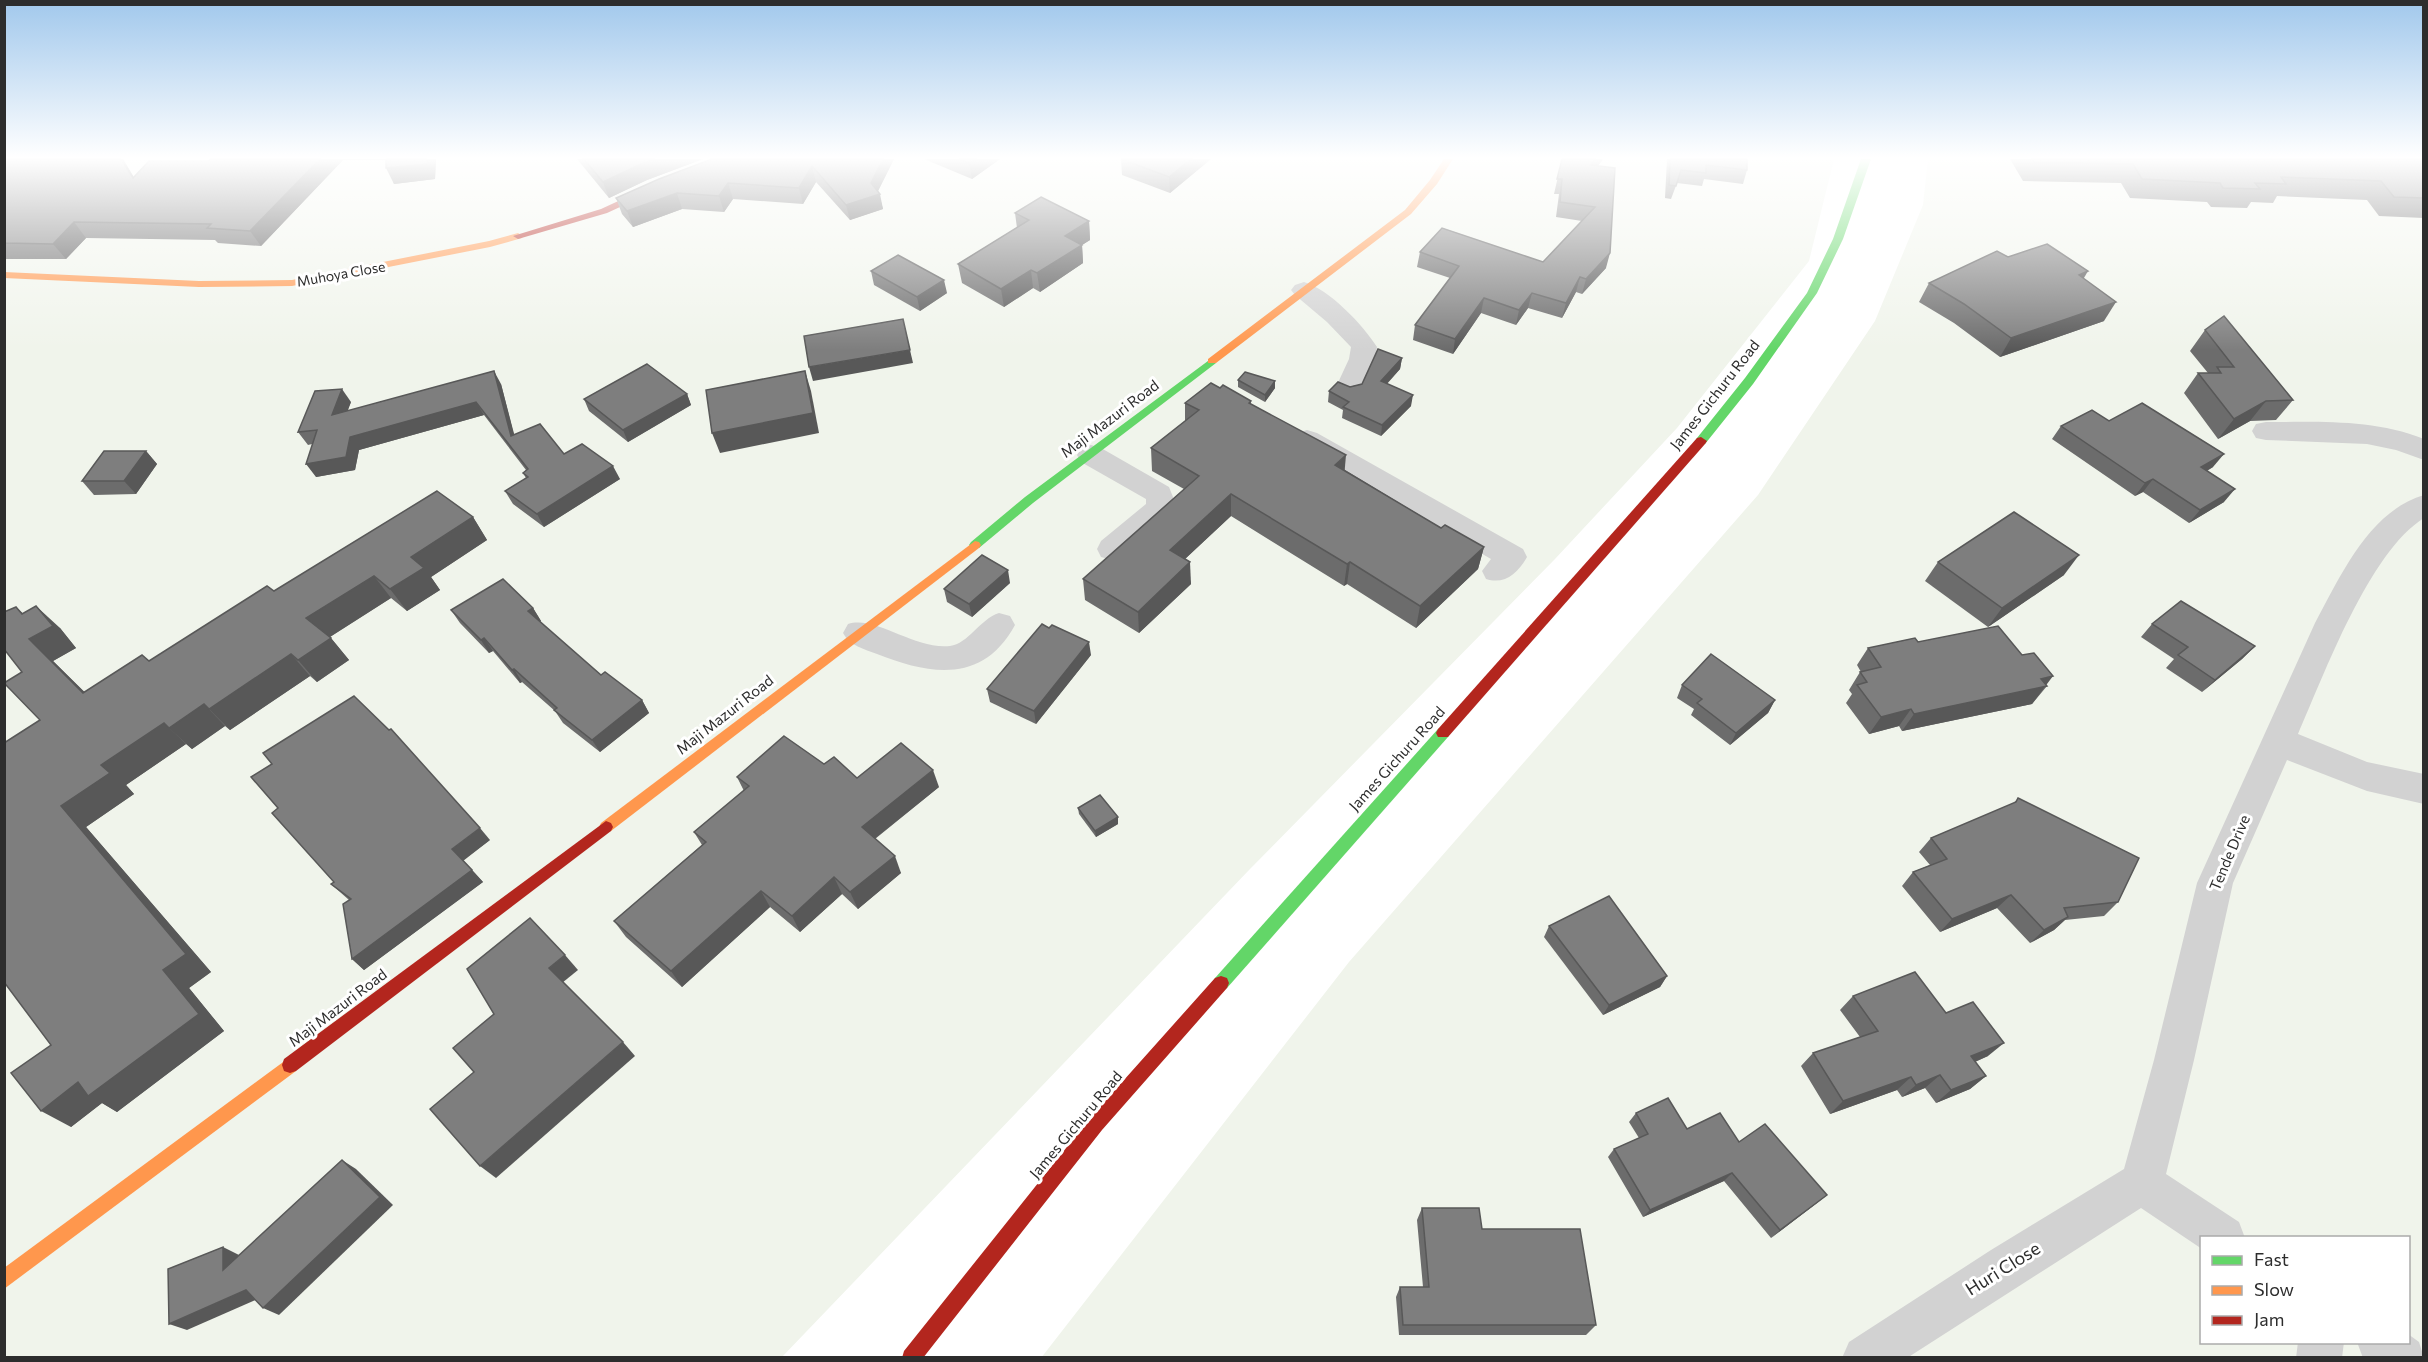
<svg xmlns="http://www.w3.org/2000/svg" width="2428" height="1362" viewBox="0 0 2428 1362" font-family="Commissioner,sans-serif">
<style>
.green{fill:#f0f4eb;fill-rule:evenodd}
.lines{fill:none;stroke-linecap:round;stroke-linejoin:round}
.street{fill:#d2d2d2;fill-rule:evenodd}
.fast{fill:#63d668;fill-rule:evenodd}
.slow{fill:#ff974d;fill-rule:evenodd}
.jam{fill:#b3261e;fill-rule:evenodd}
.wall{fill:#6c6c6c}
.shaded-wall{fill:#585858}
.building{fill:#7e7e7e;stroke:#585858;stroke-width:1.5}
.labels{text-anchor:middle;stroke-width:6;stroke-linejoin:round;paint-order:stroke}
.far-street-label{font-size:14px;fill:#2d2d2d;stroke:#fff}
.street-label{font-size:15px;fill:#2d2d2d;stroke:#fff}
.near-street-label{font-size:18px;fill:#2d2d2d;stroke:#fff}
</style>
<rect width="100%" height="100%" fill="#fff"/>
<g class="green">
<polygon points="5,159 1834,159 1809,261 1677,428 1555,559 1250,869 782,1357 5,1357"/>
<path d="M 1928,159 L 2423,159 L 2423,1357 L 1041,1358 L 1349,962 L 1758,495 L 1875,321 L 1923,205 ZM 2202,1238 L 2408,1238 L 2408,1342 L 2202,1342 Z"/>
</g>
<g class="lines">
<g class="street">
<path d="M 1304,282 C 1329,289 1363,325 1377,347 L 1375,359 L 1360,393 L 1350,396 L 1340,393 L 1336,387 L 1349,359 L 1351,347 L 1327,322 L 1295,295 L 1291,290 L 1295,285 Z"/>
<path d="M 2266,422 C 2319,422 2373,419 2424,439 L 2424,460 L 2396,450 L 2367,444 L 2266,440 L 2256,438 L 2252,431 L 2256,424 Z"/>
<path d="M 1307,430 L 1317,433 L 1523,549 L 1527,557 C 1518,573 1505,585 1486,579 L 1482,571 L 1491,559 L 1297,447 L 1293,440 L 1297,433 Z"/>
<polygon points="1091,445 1101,448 1169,487 1177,507 1172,514 1123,557 1112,560 1101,557 1097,549 1101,541 1146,504 1146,499 1081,462 1077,455 1081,448"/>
<path d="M 2424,495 L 2424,518 C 2369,552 2324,675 2298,734 L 2367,762 L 2424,774 L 2424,804 L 2367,791 L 2287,760 L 2233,883 L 2194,1060 L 2166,1174 L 2239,1222 L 2245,1238 L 2202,1238 L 2202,1249 L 2141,1208 L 1907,1358 L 1842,1358 L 1849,1342 L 1991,1250 L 2124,1169 L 2154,1060 L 2197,883 L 2315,623 C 2340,577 2369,511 2424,495 Z"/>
<path d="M 999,613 L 1010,616 L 1015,625 C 983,684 930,675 877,654 C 864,649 850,646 843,633 L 848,624 C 876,615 914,650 950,646 C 968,644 980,619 999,613 Z"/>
<polygon points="2408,1334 2419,1342 2424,1358 2363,1358 2357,1342 2408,1342"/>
<polygon points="2298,1342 2344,1342 2342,1358 2296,1358"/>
</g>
<g class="fast">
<polygon points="1861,159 1871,159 1843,239 1817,293 1753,384 1705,444 1697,444 1695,441 1697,438 1745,378 1807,293 1833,239"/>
<polygon points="1212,358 1216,359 1216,363 1033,503 979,548 971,548 969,545 971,542 1025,497"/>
<polygon points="1443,727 1448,729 1450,733 1448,737 1227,988 1221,990 1215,988 1213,983 1215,978 1438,729"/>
</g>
<g class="slow">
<polygon points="1444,159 1453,159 1437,184 1411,214 1216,363 1208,363 1208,359 1405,210 1430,180"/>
<polygon points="518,233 523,236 522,238 490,247 292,286 199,287 4,278 4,272 199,281 292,280 489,241"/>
<polygon points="975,541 979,542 981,545 979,548 611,831 606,833 601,831 599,827 601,823"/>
<polygon points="290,1057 296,1059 298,1065 296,1071 4,1289 4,1268"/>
</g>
<g class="jam">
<polygon points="722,159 736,159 659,189 607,213 518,239 513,236 601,209 653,185"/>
<polygon points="1701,437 1707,441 1705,444 1448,737 1438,737 1436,733 1438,729 1697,438"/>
<polygon points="606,821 611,823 613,827 611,831 296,1071 290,1073 284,1071 282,1065 284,1059"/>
<polygon points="1221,976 1227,978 1229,983 1227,988 1102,1130 923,1358 902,1358 904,1351 1090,1118 1215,978"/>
</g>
</g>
<g class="wall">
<polygon points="4,159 123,159 133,177 209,161 210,159 436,159 435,179 394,184 386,160 343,160 261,246 218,243 215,240 86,238 66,259 4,259"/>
<polygon points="577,159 703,159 647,180 609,198"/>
<polygon points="894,159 878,191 883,209 850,220 816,182 803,204 733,199 724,212 682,209 633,227 622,214 616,198 659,179"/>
<polygon points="924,159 1000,159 972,179"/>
<polygon points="1121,159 1211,159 1170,193 1122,175"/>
<polygon points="1562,159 1603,159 1598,166 1606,268 1582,294 1576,292 1562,318 1528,308 1516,325 1481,313 1453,354 1413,340 1415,325 1450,278 1417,267 1420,252 1543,262 1582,221 1556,217 1559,194 1554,194"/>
<polygon points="1667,159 1747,159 1747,170 1743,184 1704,179 1702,186 1677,183 1671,199 1665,198"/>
<polygon points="2010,159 2424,159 2424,218 2379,216 2367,200 2277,196 2273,203 2251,202 2247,208 2211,207 2207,202 2130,198 2121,183 2023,181"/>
<polygon points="1015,213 1089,221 1090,240 1082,245 1083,263 1040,292 1033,288 1004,307 962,283 958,264 1017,228"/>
<polygon points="2008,257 2084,279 2104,321 2000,357 1954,323 1919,302 1929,283"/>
<polygon points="871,271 947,293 920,311 874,285"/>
<polygon points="2205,330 2293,400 2276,420 2250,421 2218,439 2184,393 2198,373 2208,373 2190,351"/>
<polygon points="1402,358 1400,369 1387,384 1411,406 1381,436 1342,418 1343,410 1328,402 1329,391 1362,384"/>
<polygon points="1238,380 1275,381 1275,388 1265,402 1238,387"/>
<polygon points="501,384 514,435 564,454 620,479 544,527 513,504 505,491 526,478 523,473 526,470 484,415 359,450 355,470 316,477 312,444 308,445 298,432 351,402 347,411"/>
<polygon points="1220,388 1251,401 1251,404 1345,470 1441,528 1484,547 1478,569 1416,628 1347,584 1344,586 1231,516 1185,559 1191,584 1139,633 1085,600 1083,579 1184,489 1152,471 1151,448 1185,421 1185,403"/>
<polygon points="687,394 691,405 628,442 589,411 584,399"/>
<polygon points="2109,421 2213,467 2207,471 2224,502 2189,523 2143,492 2135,496 2052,439 2061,426"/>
<polygon points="146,451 157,464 136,494 94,495 82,481"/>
<polygon points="473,517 487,540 431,577 440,590 407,611 391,598 330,637 349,660 317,682 310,676 230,730 225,726 192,749 186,744 126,785 134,794 86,827 211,972 189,988 224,1031 117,1112 102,1103 71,1127 51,1045 40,720 23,613 60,628 76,648 53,661 84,692 149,661 274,591"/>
<polygon points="1938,562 2064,575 1988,627 1925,581"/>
<polygon points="1010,583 972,617 947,602 944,589"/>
<polygon points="533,608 541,621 540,622 601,675 642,700 649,713 600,752 563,723 555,711 522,682 520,683 493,651 489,653 460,623 451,610"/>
<polygon points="2152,624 2255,646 2242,659 2202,692 2166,668 2174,659 2141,637"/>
<polygon points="1918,642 2046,686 2047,686 2032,704 1902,731 1899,726 1869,734 1846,703 1852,694 1849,690 1860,672 1861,672 1857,665 1868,648"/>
<polygon points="1091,655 1036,724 990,702 987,689"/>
<polygon points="1682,685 1775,700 1768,713 1730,745 1691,715 1694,709 1677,698"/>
<polygon points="824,764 857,778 939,787 875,839 901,873 858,909 842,894 800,932 770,907 682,987 626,937 614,921 702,845 694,832 744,791 737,777"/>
<polygon points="2018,798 2118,902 2104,916 2065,920 2054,930 2030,943 1997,908 1940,932 1902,886 1913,872 1930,865 1919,852 1931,838 2013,804"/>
<polygon points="1078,808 1118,824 1096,837 1079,814"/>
<polygon points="490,840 463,860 483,882 364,970 352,959 349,900 331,884"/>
<polygon points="1549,926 1667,976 1660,987 1603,1015 1544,937"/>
<polygon points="1853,996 1946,1013 1988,1056 1975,1062 1986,1076 1970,1089 1936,1103 1925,1088 1902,1097 1897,1090 1830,1114 1801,1066 1813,1053 1860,1037 1840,1010"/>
<polygon points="1636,1113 1687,1129 1739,1142 1827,1195 1771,1238 1724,1181 1643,1217 1608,1157 1614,1149 1639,1138 1629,1122"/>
<polygon points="1422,1208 1596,1325 1586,1335 1399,1335 1396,1297 1400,1287 1423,1287 1417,1220"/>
</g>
<g class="shaded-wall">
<polygon points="121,159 123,159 144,194 133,178"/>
<polygon points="320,159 343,160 261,246 250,231"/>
<polygon points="427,159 436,159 435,179 394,184 386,168"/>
<polygon points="655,159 703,159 647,180 609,198 603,182 641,164"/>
<polygon points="883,159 894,159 876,195 880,194 883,209 850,220 846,205 871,183"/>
<polygon points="975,159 1000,159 972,179 969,163"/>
<polygon points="1191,159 1211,159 1170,193 1169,177"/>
<polygon points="1595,159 1603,159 1587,180 1591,165"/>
<polygon points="812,166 816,182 803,204 799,188"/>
<polygon points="728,183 733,199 724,212 719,196"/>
<polygon points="677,193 682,209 633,227 627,211"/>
<polygon points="1089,221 1090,240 1082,245 1083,263 1040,292 1037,273 1065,236"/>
<polygon points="74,222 86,238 66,259 53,244"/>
<polygon points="1610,253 1606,268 1582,294 1586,279"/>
<polygon points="1031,270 1033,288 1004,307 1001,289"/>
<polygon points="2088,271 2077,290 2079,275"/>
<polygon points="1580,277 1576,292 1562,318 1566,303"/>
<polygon points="944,280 947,293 920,311 917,297"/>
<polygon points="1532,293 1528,308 1516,325 1519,310"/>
<polygon points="1484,298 1481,313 1453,354 1455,339"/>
<polygon points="2116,302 2104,321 2000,357 2011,338"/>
<polygon points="910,350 913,363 813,381 809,367"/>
<polygon points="1402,358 1400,369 1379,392 1381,381"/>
<polygon points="494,371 501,384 518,449 511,436"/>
<polygon points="805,371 811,391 819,433 720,453 712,433"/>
<polygon points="1275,381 1275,388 1265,402 1265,395"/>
<polygon points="342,389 351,402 341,429 332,415"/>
<polygon points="687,394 691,405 628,442 623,430"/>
<polygon points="1413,395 1411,406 1381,436 1382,425"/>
<polygon points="2266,401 2250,421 2218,439 2234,419"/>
<polygon points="476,402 484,415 359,450 355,470 316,477 306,464 350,437"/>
<polygon points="146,451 157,464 136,494 124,481"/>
<polygon points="2224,454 2213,467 2190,480 2201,467"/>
<polygon points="1346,455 1344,478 1335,465"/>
<polygon points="613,466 620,479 544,527 537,514"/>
<polygon points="2153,479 2143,492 2135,496 2145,483"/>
<polygon points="2235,489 2224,502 2189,523 2200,510"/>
<polygon points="1231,494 1231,516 1171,572 1170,550"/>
<polygon points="473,517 487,540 431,577 440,590 407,611 390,589 411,557"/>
<polygon points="1484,547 1478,569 1416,628 1420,606"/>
<polygon points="2079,555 2064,575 1988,627 2002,608"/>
<polygon points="1190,562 1191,584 1139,633 1138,612"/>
<polygon points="1350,562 1347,584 1344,586 1347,564"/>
<polygon points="1008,570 1010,583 972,617 969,604"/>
<polygon points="374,576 391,598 325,640 306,618"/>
<polygon points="36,606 60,628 76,648 53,661 107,714 83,693 29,639 22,614 16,607 40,629"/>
<polygon points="533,608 541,621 536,624 528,611"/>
<polygon points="331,638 349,660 317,682 298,660"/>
<polygon points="484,638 493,651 489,653 481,640"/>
<polygon points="1089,642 1091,655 1036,724 1034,711"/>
<polygon points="2255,646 2242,659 2202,692 2215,680"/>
<polygon points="291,654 310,676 230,730 209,709"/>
<polygon points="514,669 522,682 520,683 512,670"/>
<polygon points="2053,676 2032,704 1902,731 1914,714 2041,679"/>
<polygon points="642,700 649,713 600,752 592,740"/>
<polygon points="1775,700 1768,713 1730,745 1736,733"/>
<polygon points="204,704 225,726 192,749 169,728"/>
<polygon points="1911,709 1899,726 1869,734 1881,717"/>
<polygon points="164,723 186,744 126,785 134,794 86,827 211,972 189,988 224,1031 117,1112 102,1103 71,1127 41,1111 163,970 61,806 101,765"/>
<polygon points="933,770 939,787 868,844 862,827"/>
<polygon points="1118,817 1118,824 1096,837 1095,831"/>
<polygon points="480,828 490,840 463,861 452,849"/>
<polygon points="895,856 901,873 858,909 850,892"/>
<polygon points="472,870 483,882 364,970 352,959"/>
<polygon points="834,877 842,894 800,932 792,916"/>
<polygon points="761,891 770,907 682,987 671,971"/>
<polygon points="2011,895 1997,908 1940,932 1952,919"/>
<polygon points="2068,917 2054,930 2030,943 2044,930"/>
<polygon points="565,955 578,970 562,983 549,968"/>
<polygon points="1667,976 1660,987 1603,1015 1609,1005"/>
<polygon points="623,1042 635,1056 496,1178 480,1166"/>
<polygon points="2004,1043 1988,1056 1956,1070 1971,1056"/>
<polygon points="1940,1075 1925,1088 1902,1097 1916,1085"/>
<polygon points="1986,1076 1970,1089 1936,1103 1951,1090"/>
<polygon points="1911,1077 1897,1090 1830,1114 1843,1101"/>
<polygon points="342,1160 356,1169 393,1205 279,1315 263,1308"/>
<polygon points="1732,1173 1724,1181 1643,1217 1650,1210"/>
<polygon points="1827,1195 1817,1203 1771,1238 1780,1230"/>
<polygon points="223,1247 239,1255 240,1278 223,1270"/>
<polygon points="246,1290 262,1297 187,1330 169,1324"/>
</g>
<g class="building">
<polygon points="4,159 121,159 133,178 149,161 209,161 210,159 320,159 250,231 207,228 211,224 74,222 53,244 4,243"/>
<polygon points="386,159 427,159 427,164 386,168"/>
<polygon points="584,159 655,159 641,164 603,182"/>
<polygon points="712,159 883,159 871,183 880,194 846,205 812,166 799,188 728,183 719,196 677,193 627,211 616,198 659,179"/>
<polygon points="959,159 975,159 969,163"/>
<polygon points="1121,159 1191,159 1169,177"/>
<polygon points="1562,159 1595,159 1591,165 1615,168 1610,253 1586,279 1580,277 1566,303 1532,293 1519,310 1484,298 1455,339 1415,325 1459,266 1420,252 1442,228 1543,262 1595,207 1560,202 1562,179 1557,179"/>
<polygon points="1670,159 1747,159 1747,170 1706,165 1706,173 1681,170 1676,186 1669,185"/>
<polygon points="2032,159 2424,159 2424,198 2394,197 2381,181 2281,177 2286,184 2255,183 2260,189 2223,188 2220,183 2142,179 2133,164 2034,162"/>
<polygon points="1041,197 1089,221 1065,236 1082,245 1037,273 1031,270 1001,289 958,264 1029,220 1015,213"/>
<polygon points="2047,244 2088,271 2079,275 2116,302 2011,338 1964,304 1929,283 1997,251 2008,257"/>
<polygon points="898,255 944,280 917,297 871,271"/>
<polygon points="2224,316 2293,400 2266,401 2234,419 2198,373 2221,373 2217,367 2234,367 2205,330"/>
<polygon points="903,319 910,350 809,367 804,336"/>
<polygon points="1378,349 1402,358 1381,381 1413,395 1382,425 1343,407 1349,402 1329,391 1338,382 1350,387 1362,384"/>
<polygon points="647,364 687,394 623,430 584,399"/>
<polygon points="494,371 511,436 540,424 564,454 582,444 613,466 537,514 505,491 528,477 523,473 528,469 476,402 350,437 346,457 306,464 317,430 298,432 315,391 342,389 332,415"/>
<polygon points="805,371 813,413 712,433 706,390"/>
<polygon points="1245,372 1275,381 1265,395 1238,380"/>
<polygon points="1211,383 1220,388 1223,385 1251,401 1249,403 1346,455 1335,465 1441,528 1445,525 1484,547 1420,606 1350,562 1347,564 1231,494 1170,550 1190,562 1138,612 1083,579 1199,476 1151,448 1199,410 1185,403"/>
<polygon points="2142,403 2224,454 2201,467 2235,489 2200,510 2153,479 2145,483 2061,426 2092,410 2109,421"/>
<polygon points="104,451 146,451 124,481 82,481"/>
<polygon points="437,491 473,517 411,557 424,568 390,589 374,576 306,618 331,638 298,660 291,654 209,709 204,704 169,728 164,723 101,765 110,773 61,806 186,954 163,970 199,1014 88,1096 78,1082 41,1111 11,1073 51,1045 4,982 4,743 40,720 4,683 22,672 4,649 4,612 16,607 22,614 36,606 53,626 29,639 83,693 142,655 149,661 267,586 274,591"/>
<polygon points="2014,512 2079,555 2002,608 1938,562"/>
<polygon points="982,555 1008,570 969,604 944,589"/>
<polygon points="503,579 533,608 528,611 601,675 605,672 642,700 592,740 554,710 557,708 514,669 512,670 484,638 481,640 451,610"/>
<polygon points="2181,601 2255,646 2215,680 2178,655 2188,647 2152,624"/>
<polygon points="1042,624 1049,628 1052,625 1089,642 1034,711 987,689"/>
<polygon points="1998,626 2022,655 2034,653 2053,676 2041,679 2047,686 1914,714 1911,709 1881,717 1857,685 1867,682 1860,672 1881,667 1868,648 1915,638 1918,642"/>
<polygon points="1711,654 1775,700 1736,733 1697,703 1702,699 1682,685"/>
<polygon points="354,696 389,730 391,729 480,828 452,849 472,870 352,959 343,904 351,899 331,884 334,882 272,813 278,808 251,777 272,764 263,753"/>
<polygon points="784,736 824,764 834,757 857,778 901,743 933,770 862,827 895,856 850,892 834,877 792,916 761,891 671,971 614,921 706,842 694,832 749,786 737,777"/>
<polygon points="1100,795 1118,817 1095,831 1078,808"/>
<polygon points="2018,798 2139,858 2118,902 2064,908 2068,917 2044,930 2011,895 1952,919 1913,872 1947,859 1931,838 2016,802"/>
<polygon points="1609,896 1667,976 1609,1005 1549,926"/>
<polygon points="530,918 565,955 549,968 623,1042 480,1166 430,1109 474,1072 453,1048 494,1014 467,969"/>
<polygon points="1915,972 1946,1013 1973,1002 2004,1043 1971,1056 1986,1076 1951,1090 1940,1075 1916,1085 1911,1077 1843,1101 1813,1053 1878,1031 1853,996"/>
<polygon points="1668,1098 1687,1129 1720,1113 1739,1142 1765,1124 1827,1195 1780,1230 1732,1173 1650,1210 1614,1149 1648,1134 1636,1113"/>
<polygon points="342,1160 380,1197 263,1308 246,1290 169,1324 168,1269 223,1247 223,1270"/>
<polygon points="1422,1208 1479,1208 1482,1229 1580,1229 1596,1325 1403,1325 1400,1287 1429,1287"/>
</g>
<linearGradient id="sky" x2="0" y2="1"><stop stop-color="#a1c8ec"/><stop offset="0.45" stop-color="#fff"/><stop offset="1" stop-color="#fff" stop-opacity="0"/></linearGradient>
<rect width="2428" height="350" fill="url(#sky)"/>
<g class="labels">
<g class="far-street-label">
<text transform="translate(341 274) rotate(-10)" y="5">Muhoya Close</text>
</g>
<g class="street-label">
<text transform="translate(1715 395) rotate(-52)" y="5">James Gichuru Road</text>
<text transform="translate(1110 419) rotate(-37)" y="5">Maji Mazuri Road</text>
<text transform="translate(725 715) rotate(-38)" y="5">Maji Mazuri Road</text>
<text transform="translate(1397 759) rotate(-48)" y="5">James Gichuru Road</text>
<text transform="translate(2230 853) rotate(-67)" y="5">Tende Drive</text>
<text transform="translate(338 1008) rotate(-37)" y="5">Maji Mazuri Road</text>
<text transform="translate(1076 1125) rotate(-50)" y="5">James Gichuru Road</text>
</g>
<g class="near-street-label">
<text transform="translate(2003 1269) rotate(-32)" y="6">Huri Close</text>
</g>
</g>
<rect width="2428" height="1362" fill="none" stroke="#2d2d2d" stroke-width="12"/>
<rect x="2200" y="1236" width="210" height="108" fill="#ffffff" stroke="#ababab" stroke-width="1.5"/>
<rect x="2212" y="1256" width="30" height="9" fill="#63d668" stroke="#ababab" stroke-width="1.5"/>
<text x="2254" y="1266" font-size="18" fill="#2d2d2d">Fast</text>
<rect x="2212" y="1286" width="30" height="9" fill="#ff974d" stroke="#ababab" stroke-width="1.5"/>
<text x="2254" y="1296" font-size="18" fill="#2d2d2d">Slow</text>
<rect x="2212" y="1316" width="30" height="9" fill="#b3261e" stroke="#ababab" stroke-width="1.5"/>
<text x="2254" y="1326" font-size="18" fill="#2d2d2d">Jam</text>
</svg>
